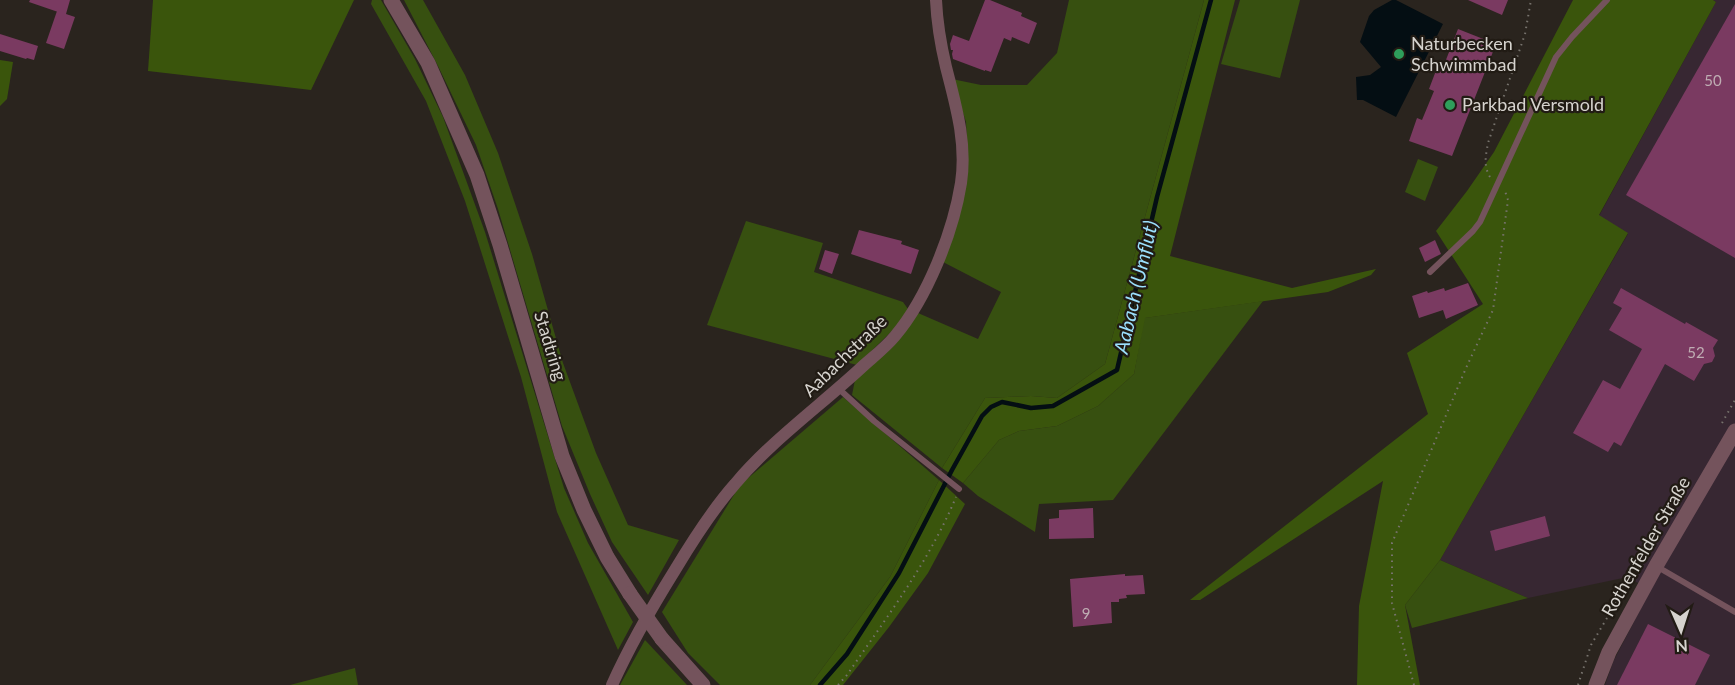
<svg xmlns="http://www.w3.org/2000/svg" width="1735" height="685" viewBox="0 0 1735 685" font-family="Lato,sans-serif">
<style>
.commercial{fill:#372732}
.green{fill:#375010}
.forest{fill:#3a550c}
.water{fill:#040e13}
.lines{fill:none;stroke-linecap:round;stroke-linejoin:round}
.stream{stroke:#040e13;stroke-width:4.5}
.building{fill:#7a3a61}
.path{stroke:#77736d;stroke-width:2;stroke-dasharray:1.5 4.5;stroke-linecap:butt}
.service{stroke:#74535c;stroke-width:6}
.minor{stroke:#74535c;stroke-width:12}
.tertiary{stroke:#74535c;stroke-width:15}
.tertiary-bridge{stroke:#74535c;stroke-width:15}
.leisure-dot{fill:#2e9e5b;stroke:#211b14;stroke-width:2}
.labels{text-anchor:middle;stroke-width:4.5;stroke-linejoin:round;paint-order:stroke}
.number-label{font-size:15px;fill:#bfadb3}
.poi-label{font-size:18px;fill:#d6d3ce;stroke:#211b14;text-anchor:start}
.street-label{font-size:18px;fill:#d6d3ce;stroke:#211b14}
.water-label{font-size:20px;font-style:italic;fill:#9bdffc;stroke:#211b14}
</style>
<rect width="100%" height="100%" fill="#2a241e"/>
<polygon class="commercial" points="1713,0 1735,0 1735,685 1605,685 1613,662 1652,587 1623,578 1528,598 1440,560 1628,234 1599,216 1716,2"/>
<g class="green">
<polygon points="372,0 381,0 415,59 443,117 485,232 564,488 588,543 633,622 618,650 557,512 521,377 465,201 426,101 371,4"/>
<polygon points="404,0 423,0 465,75 498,153 532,254 563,363 596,453 628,525 679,540 648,595 612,542 590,494 562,426 498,209 476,145 438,66"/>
<polygon points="1069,0 1204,0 1105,364 1057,398 1031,396 985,398 942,468 852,395 855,380 918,313 978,339 1001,292 943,262 968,165 966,122 952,79 981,85 1027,85 1057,53"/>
<polygon points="1240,0 1300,0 1280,78 1221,64"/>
<polygon points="1418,159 1438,167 1425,201 1405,192"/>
<polygon points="746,221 823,243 814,272 903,302 908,309 897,326 857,365 707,325"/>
<polygon points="1263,301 1113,500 1039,504 1035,532 978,496 963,483 999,440 1019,431 1057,426 1098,406 1134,374 1144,318"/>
<polygon points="843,397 939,480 890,577 810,685 720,685 688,653 662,612 740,485"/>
<polygon points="1440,560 1528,598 1412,628 1405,605"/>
<polygon points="645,640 687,685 620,685"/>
<polygon points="355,668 358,685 290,685"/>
</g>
<g class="forest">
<polygon points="153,0 354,0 311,90 148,71"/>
<polygon points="1204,0 1235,0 1170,256 1292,288 1376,269 1371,275 1328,292 1145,318 1134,374 1098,406 1057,426 1019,431 999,440 963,483 942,468 985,398 1031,396 1057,398 1105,364"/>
<polygon points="1573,0 1713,0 1716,2 1599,215 1628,233 1440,560 1405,605 1420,685 1357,685 1359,606 1383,481 1200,600 1190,600 1428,414 1407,353 1483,304 1436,231 1467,191 1494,152"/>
<polygon points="0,60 13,62 7,99 0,106"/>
<polygon points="939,480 965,504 928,573 889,627 843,685 810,685 890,577"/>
</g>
<polygon class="water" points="1392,0 1396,0 1443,24 1396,117 1363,100 1357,100 1356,77 1370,75 1381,67 1360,42 1369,16 1374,10"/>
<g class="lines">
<polyline class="stream" points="820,685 847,654 899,573 952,470 982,416 991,407 1002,402 1031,408 1053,406 1117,370 1157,197 1211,0"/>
</g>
<g class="building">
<polygon points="30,0 70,0 66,14 75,17 64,49 46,43 57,11 61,13 29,2"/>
<polygon points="985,0 990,0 1022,13 1021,16 1037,23 1029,44 1012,37 1011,41 1004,38 991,72 985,70 985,71 953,59 952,54 953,50 951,50 950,44 953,35 969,41"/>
<polygon points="1468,0 1508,0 1502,15"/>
<polygon points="1735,4 1735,258 1626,195"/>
<polygon points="1458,29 1496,44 1452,156 1409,141 1417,118 1422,120 1434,91 1429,89 1437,68 1442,70"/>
<polygon points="0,34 38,46 34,60 27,58 26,59 0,51"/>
<polygon points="859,230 902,241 901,244 919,250 911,274 851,254"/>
<polygon points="1435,240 1441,254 1425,262 1419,248"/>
<polygon points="825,250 839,254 832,274 819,269"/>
<polygon points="1468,283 1478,305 1446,319 1443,310 1419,318 1412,296 1427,291 1428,293 1444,288 1445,291"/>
<polygon points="1621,288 1685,324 1686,322 1718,340 1713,348 1715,356 1712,362 1704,364 1694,381 1665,364 1621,446 1614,442 1608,452 1573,433 1603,380 1620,389 1642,349 1609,330 1622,308 1613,303"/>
<polygon points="1093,508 1094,538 1049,539 1049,519 1059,518 1059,510"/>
<polygon points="1545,516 1550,536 1495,551 1490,531"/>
<polygon points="1125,574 1125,576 1143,575 1145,594 1126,595 1127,598 1119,599 1119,602 1111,602 1112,623 1073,627 1070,579"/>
<polygon points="1648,624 1710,655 1695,685 1617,685"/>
</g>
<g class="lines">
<g class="path">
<path d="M 1490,177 C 1483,165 1486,155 1488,143 L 1525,34 L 1531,0"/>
<polyline points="1722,423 1735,400"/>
<path d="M 838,685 L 847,675 C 886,618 929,562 956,497"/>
<polyline points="1414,685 1392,603 1392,543 1466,368 1493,310 1508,200 1505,191"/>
<polyline points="1578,685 1591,645 1652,542"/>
</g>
<g class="service">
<polyline points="1430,272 1473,231 1480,222 1556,57 1572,37 1607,0"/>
<polyline points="839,389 874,421 959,489"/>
<polyline points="1656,566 1735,612"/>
</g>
<path class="minor" d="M 612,685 C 630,645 652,607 675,570 C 693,540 712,510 735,484 C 772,440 820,406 862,367 C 873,357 885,348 895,336 C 927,298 953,233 961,183 C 967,143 956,106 946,67 C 941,46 937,22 936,0"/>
<g class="tertiary">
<polyline points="391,0 428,63 477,175 500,245 562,456 584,510 607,557 630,594"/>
<polyline points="662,639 703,685"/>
<polyline points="1596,685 1609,652 1656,566 1735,431"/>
</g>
<polyline class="tertiary-bridge" points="630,594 662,639"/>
</g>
<g class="leisure-dot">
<circle cx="1399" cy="54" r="6"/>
<circle cx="1450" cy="105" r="6"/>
</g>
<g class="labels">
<g class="number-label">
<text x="1713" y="86">50</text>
<text x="1696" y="358">52</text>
<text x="1086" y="619">9</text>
</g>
<g class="poi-label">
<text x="1411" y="50">Naturbecken<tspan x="1411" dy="21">Schwimmbad</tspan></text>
<text x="1462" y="111">Parkbad Versmold</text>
</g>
<g class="street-label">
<text transform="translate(550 346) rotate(73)" y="6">Stadtring</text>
<text transform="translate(845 356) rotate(-44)" y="6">Aabachstraße</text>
<text transform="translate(1646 547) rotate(-60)" y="6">Rothenfelder Straße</text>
</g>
<g class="water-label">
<text transform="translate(1136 287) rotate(-77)" y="7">Aabach (Umflut)</text>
</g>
</g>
<g transform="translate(1681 631) rotate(177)" stroke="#211b14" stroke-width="4.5" paint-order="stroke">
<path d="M0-4.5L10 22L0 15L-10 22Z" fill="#d6d3ce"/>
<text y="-9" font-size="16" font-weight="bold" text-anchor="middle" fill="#d6d3ce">N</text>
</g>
</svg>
